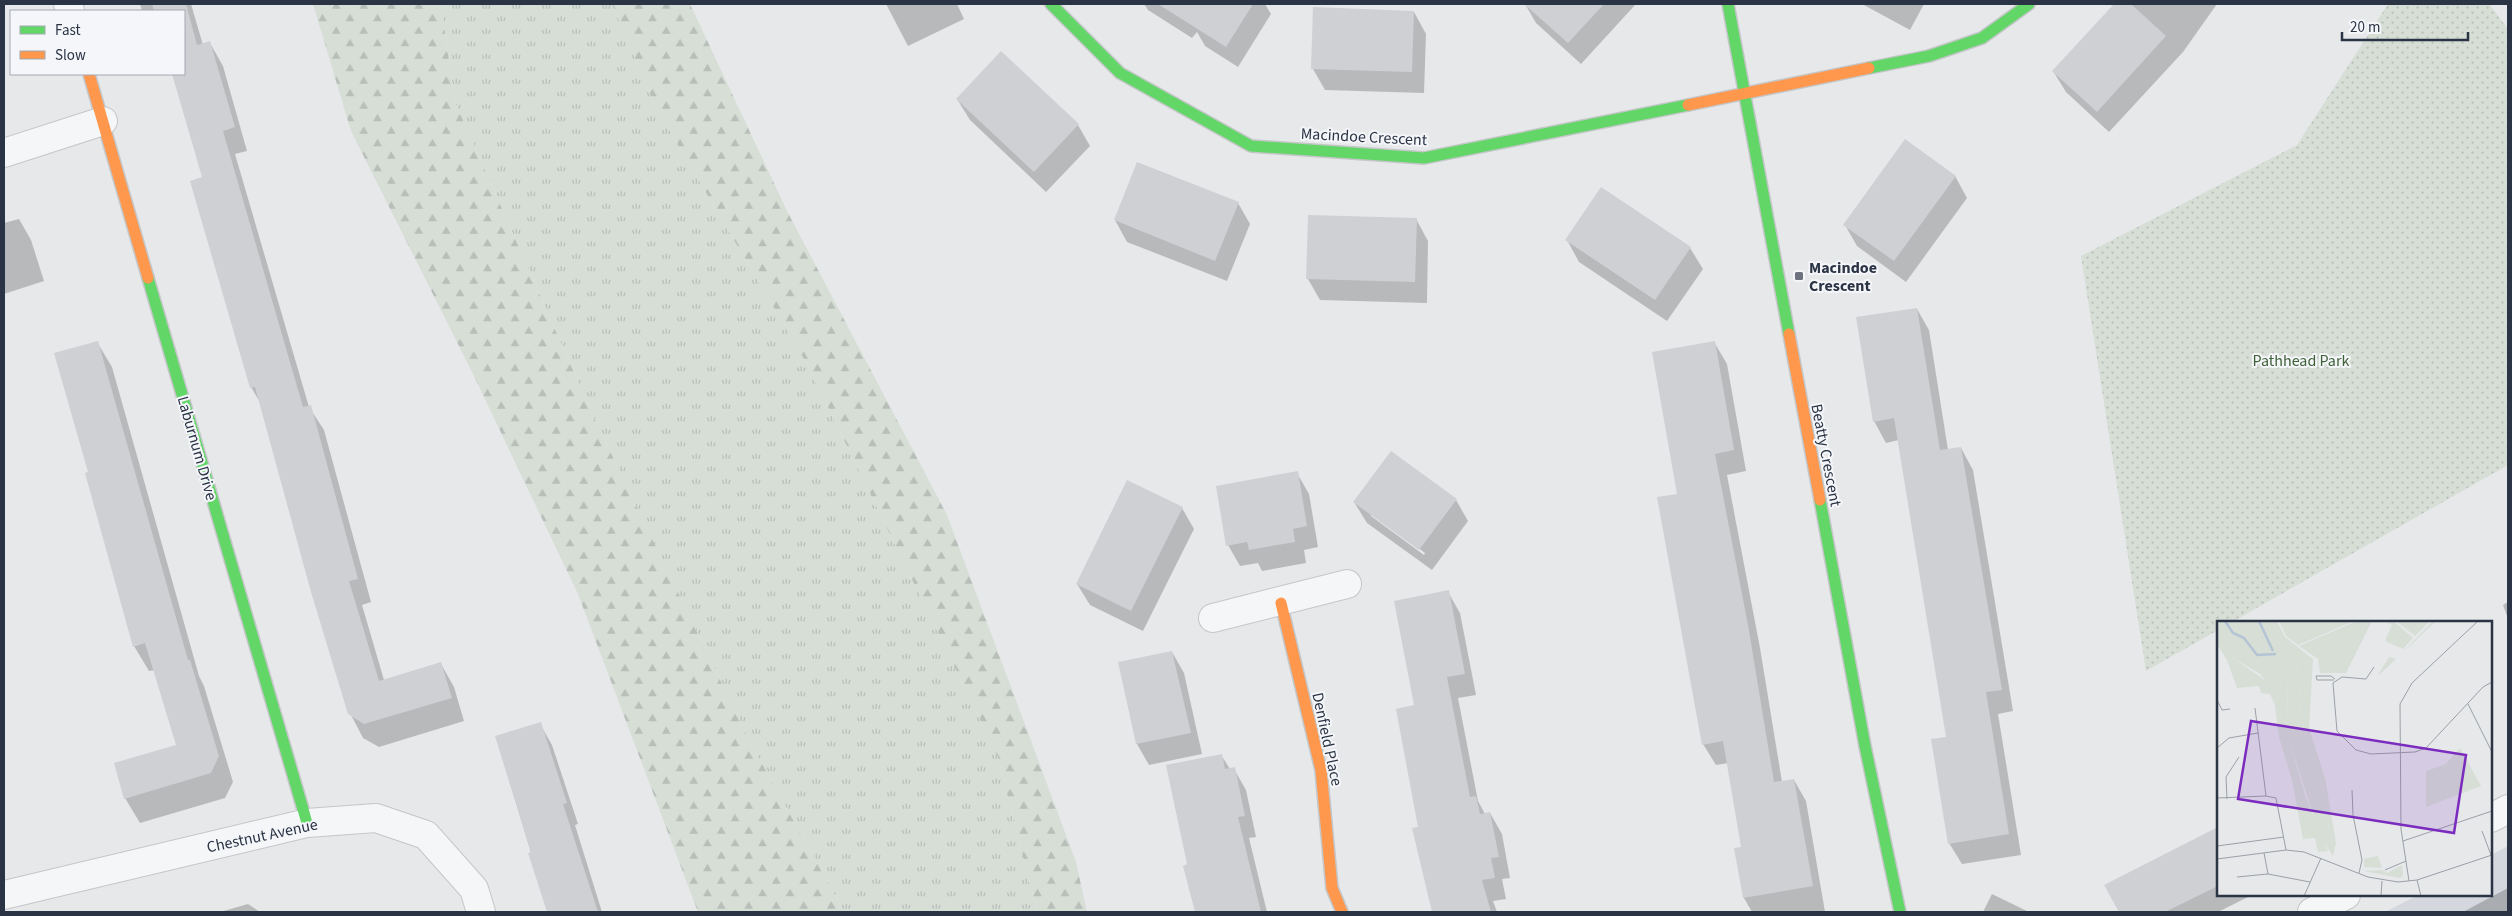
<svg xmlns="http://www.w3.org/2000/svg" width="2512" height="916" viewBox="0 0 2512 916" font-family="'Source Sans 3',sans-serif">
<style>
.built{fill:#d4d7dd}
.grass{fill:url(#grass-tufts)}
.forest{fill:url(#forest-firs)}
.park{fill:url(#park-dots)}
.shadow{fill:#0003;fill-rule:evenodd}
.building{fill:#ced0d3}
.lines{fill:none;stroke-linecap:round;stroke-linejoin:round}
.street-casing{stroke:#c4c6c8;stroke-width:30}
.fast-casing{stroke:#c4c6c8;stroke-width:14}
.slow-casing{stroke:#c4c6c8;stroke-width:14}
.street{stroke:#f5f6f7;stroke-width:28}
.fast{stroke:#63d668;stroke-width:11}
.slow{stroke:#ff974d;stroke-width:11}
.poi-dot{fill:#6c737f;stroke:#f4f6f9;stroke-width:2}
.labels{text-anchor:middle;stroke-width:4;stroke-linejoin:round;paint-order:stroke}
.street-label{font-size:16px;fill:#2b3445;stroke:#f4f6f9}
.poi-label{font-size:16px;font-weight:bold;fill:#2b3445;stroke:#f4f6f9;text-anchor:start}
.park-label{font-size:16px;fill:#3f6138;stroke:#f4f6f9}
.inset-river{fill:none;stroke:#b4c4d5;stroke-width:2.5}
.inset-road{fill:none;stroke:#9ba0a8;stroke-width:1}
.view{fill:#7b2cbf;fill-opacity:0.15;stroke:#7b2cbf;stroke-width:2.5}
.inset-edge{fill:none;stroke:#2b3445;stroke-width:2.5}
</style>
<defs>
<pattern id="grass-tufts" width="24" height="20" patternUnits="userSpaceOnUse" patternTransform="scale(1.25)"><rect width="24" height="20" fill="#d6ded6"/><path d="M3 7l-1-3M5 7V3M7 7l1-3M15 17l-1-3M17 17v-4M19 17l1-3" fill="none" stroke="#b8bfb9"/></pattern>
<pattern id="forest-firs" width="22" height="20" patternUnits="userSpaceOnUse" patternTransform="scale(1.25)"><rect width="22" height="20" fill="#d6ded6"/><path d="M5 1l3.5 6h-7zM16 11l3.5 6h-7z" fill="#b8bfb9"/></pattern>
<pattern id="park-dots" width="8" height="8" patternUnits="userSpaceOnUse" patternTransform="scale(1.25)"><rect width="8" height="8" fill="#d6ded6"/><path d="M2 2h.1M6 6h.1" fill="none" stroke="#b8bfb9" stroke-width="1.8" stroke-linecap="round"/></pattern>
</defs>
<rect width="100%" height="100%" fill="#e6e8ea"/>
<polygon class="built" points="2508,846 2508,912 2385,912 2418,895 2491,895 2491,855"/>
<polygon class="grass" points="441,4 612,4 654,104 808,366 997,754 1037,912 844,912 750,742 594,418 455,102"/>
<g class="forest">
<polygon points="313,4 441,4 455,102 594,418 750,742 844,912 698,912 578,594 472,372 351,131"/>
<polygon points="612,4 690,4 787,211 947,515 1076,862 1087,912 1037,912 997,754 808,366 654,104"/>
</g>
<polygon class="park" points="2388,4 2489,4 2508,29 2508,465 2232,622 2218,622 2218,630 2146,671 2081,256 2297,145"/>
<g class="shadow">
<polygon points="140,4 191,4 203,45 210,43 223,66 247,151 235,154 309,407 324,430 371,602 362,605 384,680 441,664 454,687 464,721 379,747 363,738 350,713 261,404 251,387 204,178 173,74 184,74 184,11 142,11"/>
<polygon points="886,4 957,4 964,19 908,46"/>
<polygon points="1144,4 1265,4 1271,14 1238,67 1205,46 1197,32 1192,38 1148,10"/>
<polygon points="1525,4 1636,4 1581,64 1536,23"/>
<polygon points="1862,4 1924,4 1910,30"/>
<polygon points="2115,4 2217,4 2183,52 2109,132 2066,92 2053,71"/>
<polygon points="1414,12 1426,34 1424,93 1325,90 1313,69"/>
<polygon points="957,99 1078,125 1090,146 1046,192 970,120"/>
<polygon points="1955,176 1967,198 1906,282 1857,246 1845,225"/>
<polygon points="1238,203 1250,224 1227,281 1127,242 1115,220"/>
<polygon points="19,219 31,240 44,281 4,294 4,223"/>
<polygon points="1416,219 1428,241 1427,303 1320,300 1308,279"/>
<polygon points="1567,240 1690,248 1703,269 1667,321 1579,262"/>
<polygon points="1917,309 1929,330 1948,450 1961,448 1973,470 2013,711 1998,714 2021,855 1962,864 1949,843 1948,738 1899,440 1886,443 1874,421"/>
<polygon points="97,342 112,367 199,676 204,686 233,782 225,798 140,823 125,798 177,746 155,670 149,671 134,646 90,473"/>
<polygon points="1714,342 1727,364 1746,471 1727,475 1760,648 1782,782 1794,780 1806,801 1825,912 1752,912 1744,898 1742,848 1728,763 1716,765 1703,744 1679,495"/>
<polygon points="1297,473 1309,494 1318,547 1304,550 1306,563 1262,571 1258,563 1240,566 1228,545"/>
<path d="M 1456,500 L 1468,521 L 1432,570 L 1367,523 L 1354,502 ZM 1371,513 L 1425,553 L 1424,555 L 1371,516 Z"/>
<polygon points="1182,508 1194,529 1143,631 1090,605 1077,584"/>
<polygon points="1448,592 1460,613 1476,695 1458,698 1478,801 1485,814 1490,813 1502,834 1510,878 1502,879 1506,899 1493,901 1497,912 1434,912 1424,876 1415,706"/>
<polygon points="2508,602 2508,619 2503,605"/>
<polygon points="1172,652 1184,673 1202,754 1149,765 1137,744 1120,663"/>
<polygon points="540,724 552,745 578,824 575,825 602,912 549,912 496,737"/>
<polygon points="1221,755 1230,769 1234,769 1246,790 1256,837 1249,838 1267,912 1196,912 1184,866 1189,865"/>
<polygon points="2218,829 2218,895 2252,895 2218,912 2120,912 2106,885"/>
<polygon points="2508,888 2508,912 2463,912"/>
<polygon points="1992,894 2029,912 1983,912"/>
<polygon points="248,904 260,912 220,912"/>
</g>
<g class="building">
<polygon points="152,4 186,4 197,45 210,41 235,127 223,131 303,407 311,405 358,579 349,581 379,681 441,662 452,698 364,724 348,714 311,592 255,387 250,388 190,181 202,177 172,74 184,74 184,11 154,11"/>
<polygon points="1158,4 1253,4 1226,47"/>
<polygon points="1524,4 1604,4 1568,43"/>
<polygon points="2114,4 2131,4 2166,36 2097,112 2052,71"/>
<polygon points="1313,7 1414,11 1412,72 1311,69"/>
<polygon points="1001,51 1079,124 1034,172 956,99"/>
<polygon points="1905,139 1956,176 1894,261 1843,225"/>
<polygon points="1137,162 1239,202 1215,261 1114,220"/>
<polygon points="1601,187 1691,247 1655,300 1565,240"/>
<polygon points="1308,215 1417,218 1415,282 1306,279"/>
<polygon points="1917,308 1940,450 1961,447 2002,690 1986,692 2009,834 1948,844 1931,739 1946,737 1894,418 1873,422 1856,317"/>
<polygon points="98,341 188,660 190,660 219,756 211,773 124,799 114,763 176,745 145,643 133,647 85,473 88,472 54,353"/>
<polygon points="1715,341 1734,450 1715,454 1748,625 1774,782 1794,779 1813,886 1743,898 1734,848 1741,847 1723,741 1702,745 1657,497 1677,494 1652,352"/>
<polygon points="1391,451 1457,499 1419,550 1353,502"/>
<polygon points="1298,471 1307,526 1293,529 1295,542 1249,550 1247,542 1226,546 1216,486"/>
<polygon points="1127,480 1183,507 1131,611 1076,584"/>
<polygon points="1449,590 1465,674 1447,677 1470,797 1476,796 1480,814 1490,812 1499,857 1491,858 1495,878 1482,880 1491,912 1432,912 1412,828 1418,827 1396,709 1414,705 1394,601"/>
<polygon points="1172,651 1191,733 1136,744 1118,662"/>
<polygon points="541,722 567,803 563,804 598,912 547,912 528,853 531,852 495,736"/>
<polygon points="1222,754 1225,769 1235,767 1245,816 1238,817 1261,912 1195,912 1183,866 1187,864 1166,765"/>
<polygon points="2218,827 2218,886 2165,912 2119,912 2104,885"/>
</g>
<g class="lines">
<defs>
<g id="street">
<polyline points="68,4 70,11"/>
<polyline points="4,153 103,121"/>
<polyline points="1213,618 1347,584"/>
<polyline points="2491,818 2508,809"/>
<polyline points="4,895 307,823 376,818 426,835 474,889 481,912"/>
<polyline points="2312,912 2346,895"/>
</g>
<g id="fast">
<polyline points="1051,4 1120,73 1251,146 1424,158 1688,105"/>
<polyline points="1728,4 1789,334"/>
<polyline points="1869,68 1929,56 1982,38 2029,4"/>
<polyline points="148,278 307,823"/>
<polyline points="1820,500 1865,746 1900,912"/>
</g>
<g id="slow">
<polyline points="89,74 148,278"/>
<polyline points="1688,105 1869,68"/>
<polyline points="1789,334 1820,500"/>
<polyline points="1281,603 1321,770 1332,888 1342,912"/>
</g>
</defs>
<use href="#street" class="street-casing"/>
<use href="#fast" class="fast-casing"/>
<use href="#slow" class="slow-casing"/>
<use href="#street" class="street"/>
<use href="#fast" class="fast"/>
<use href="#slow" class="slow"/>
</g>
<rect class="poi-dot" x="1794" y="271" width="10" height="10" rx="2.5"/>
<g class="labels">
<g class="street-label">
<text transform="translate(1364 136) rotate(3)" y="6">Macindoe Crescent</text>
<text transform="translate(198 448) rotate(74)" y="6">Laburnum Drive</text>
<text transform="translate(1827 455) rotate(79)" y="6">Beatty Crescent</text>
<text transform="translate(1328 739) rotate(78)" y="6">Denfield Place</text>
<text transform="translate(262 835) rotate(-12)" y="6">Chestnut Avenue</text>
</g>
<g class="poi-label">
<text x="1809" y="273">Macindoe<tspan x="1809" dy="18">Crescent</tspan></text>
</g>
<g class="park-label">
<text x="2301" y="366">Pathhead Park</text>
</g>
</g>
<g transform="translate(2217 621)">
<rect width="275" height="275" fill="#e6e8ea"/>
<path d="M 62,0 L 137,0 L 81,24 L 69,15 ZM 140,0 L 155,0 L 129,52 L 103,52 L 101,38 L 82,25 ZM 168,0 L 176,0 L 196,17 L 186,28 L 168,20 L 175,4 ZM 179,0 L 213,0 L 198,15 ZM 216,0 L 219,0 L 162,54 L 161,54 L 172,36 L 179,38 ZM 16,37 L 62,69 L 58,84 L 53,73 L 44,72 L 42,65 L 20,67 L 10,39 ZM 80,42 L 85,102 L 109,178 L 112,210 L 119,222 L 116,235 L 103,215 L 71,115 L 70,45 ZM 161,235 L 165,247 L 147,246 L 147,238 ZM 185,244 L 186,254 L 183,257 L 147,250 L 165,249 L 170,252 Z" fill="#d6ded6"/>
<path d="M 0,0 L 60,0 L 68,16 L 96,38 L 92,107 L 108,157 L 119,222 L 112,210 L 109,178 L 85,102 L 80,42 L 70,45 L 71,115 L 88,174 L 111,230 L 101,231 L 98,217 L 86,218 L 75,159 L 62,116 L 58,84 L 62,69 L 52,64 L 43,53 L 16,37 L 10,39 L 0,23 Z" fill="#d6ded6"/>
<path d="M 243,127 L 264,165 L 209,186 L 209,150 L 229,143 Z" fill="#d6ded6"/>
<path class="inset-river" d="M 8,0 L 16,12 L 27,17 L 40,34 L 59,33M 42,0 L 56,30"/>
<path class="inset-road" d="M 157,46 L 149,58 L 125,56 L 116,62 L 120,110 L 139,129 L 154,133 L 198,131 L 209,127 L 266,66 L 275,61M 117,59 L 100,59 L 99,55 L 114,55 L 118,58M 0,79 L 5,89 L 13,88M 251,83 L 275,131M 38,87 L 49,175M 0,127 L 12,117 L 41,112M 135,169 L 136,194 L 145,239 L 142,252M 0,177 L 49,175 L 59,177 L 69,229M 10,178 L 9,156 L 22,136M 265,210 L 274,234M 186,220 L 275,190M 0,225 L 67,216M 47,232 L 51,253M 0,238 L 69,229 L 87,231 L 151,256 L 181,261 L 200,259 L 275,234M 168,249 L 189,240M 20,256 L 51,253 L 93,261M 200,259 L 204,275M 192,260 L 184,208 L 183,83 L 195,62 L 261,0M 87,275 L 104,237M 164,275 L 165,260"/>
<path class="view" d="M 34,100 L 249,134 L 237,212 L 21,178 Z"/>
<rect width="275" height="275" class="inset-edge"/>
</g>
<rect width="2512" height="916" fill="none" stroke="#2b3445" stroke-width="10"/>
<rect x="10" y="10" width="175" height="65" fill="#f4f6f9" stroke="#a4a8b1"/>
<rect x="20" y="26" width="25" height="8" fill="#63d668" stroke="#a4a8b1"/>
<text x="55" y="35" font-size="15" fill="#2b3445">Fast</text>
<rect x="20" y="51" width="25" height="8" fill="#ff974d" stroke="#a4a8b1"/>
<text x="55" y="60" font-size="15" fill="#2b3445">Slow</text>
<path d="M2342 32v8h126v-8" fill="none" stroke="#2b3445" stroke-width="2.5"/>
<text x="2350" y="32" font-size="15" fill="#2b3445" stroke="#f4f6f9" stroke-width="4" paint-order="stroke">20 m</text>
</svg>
